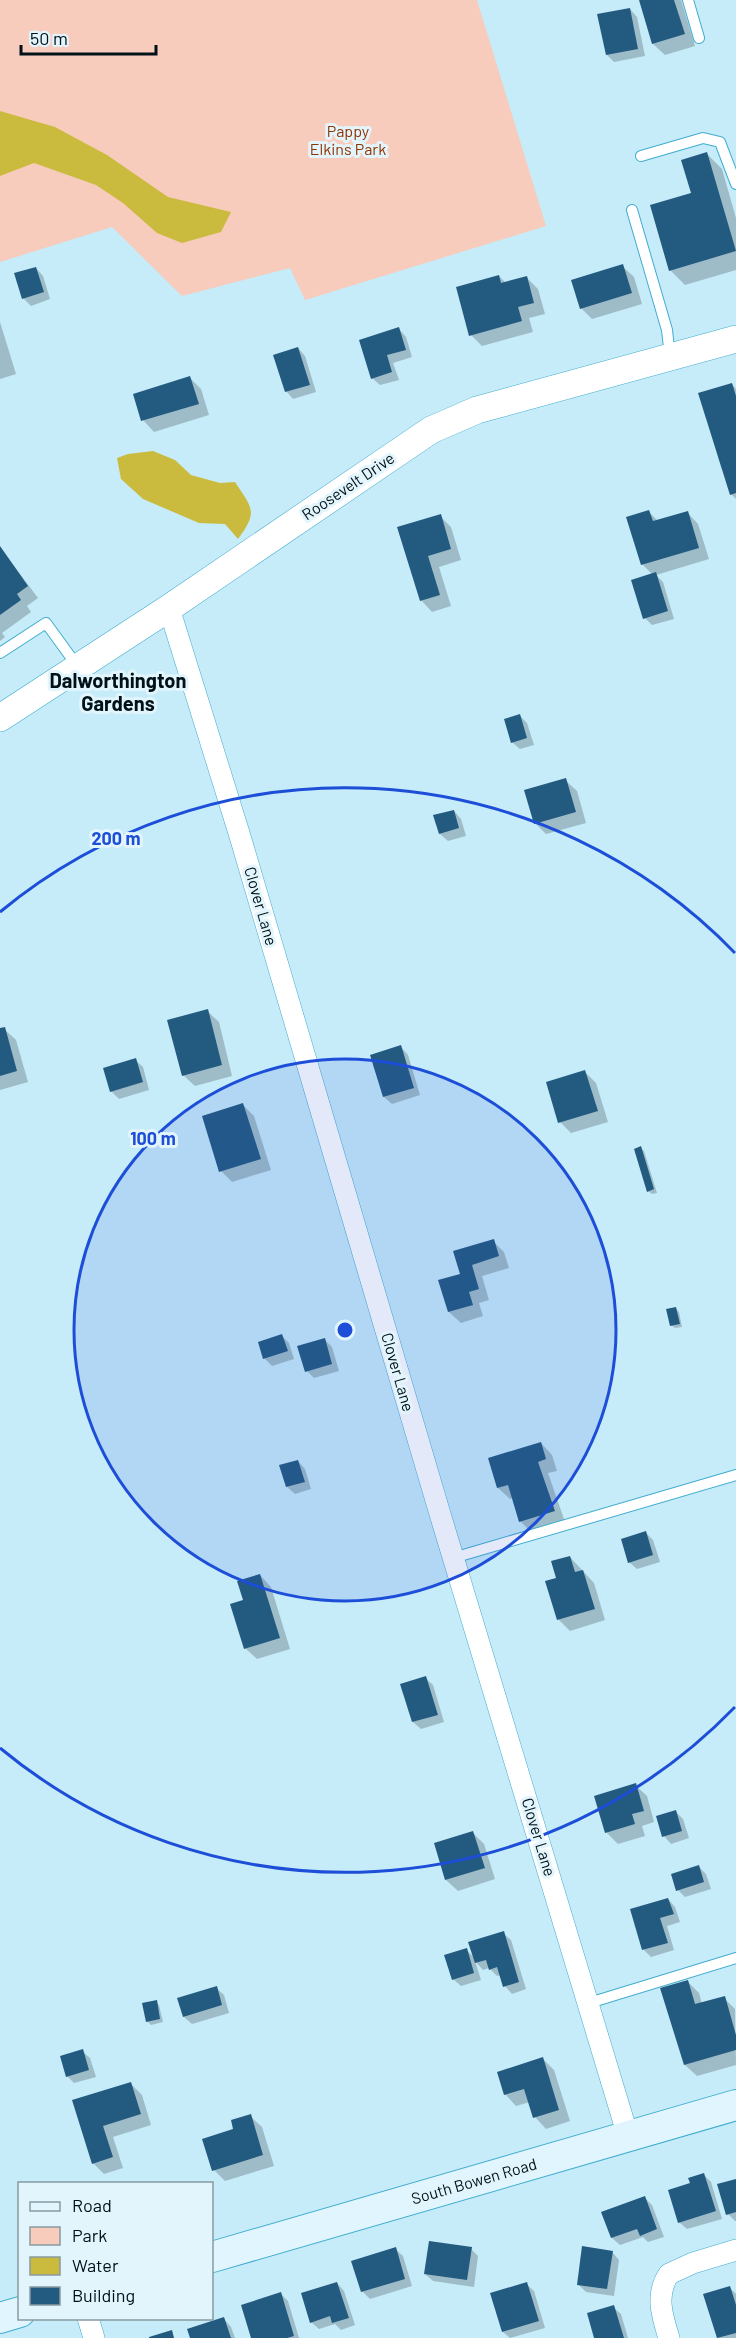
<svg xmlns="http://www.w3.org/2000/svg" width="736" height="2338" viewBox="0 0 736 2338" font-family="Barlow,sans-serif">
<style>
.green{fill:#f7ccbc}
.water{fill:#cabb3f}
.shadow{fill:#0003}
.building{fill:#235a80}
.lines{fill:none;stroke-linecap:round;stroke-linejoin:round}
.service-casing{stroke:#41adcf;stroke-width:12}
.minor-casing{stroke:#41adcf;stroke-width:22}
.tertiary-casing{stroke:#41adcf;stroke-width:28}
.secondary-casing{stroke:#41adcf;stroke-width:32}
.service{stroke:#fff;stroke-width:10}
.minor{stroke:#fff;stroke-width:21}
.tertiary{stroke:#fff;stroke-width:27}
.secondary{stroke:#e0f5fd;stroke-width:30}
.ring{fill:none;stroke:#1d4ed8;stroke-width:3}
.labels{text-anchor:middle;stroke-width:6;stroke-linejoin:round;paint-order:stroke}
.park-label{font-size:16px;fill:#913300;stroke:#e3f5fc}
.street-label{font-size:16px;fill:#001118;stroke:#e3f5fc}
.quarter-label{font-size:20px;font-weight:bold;fill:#001118;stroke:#e3f5fc}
.centre{fill:#1d4ed8;stroke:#e3f5fc;stroke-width:3}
.ring-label{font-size:18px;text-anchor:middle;font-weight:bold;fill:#1d4ed8;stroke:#e3f5fc;stroke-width:6;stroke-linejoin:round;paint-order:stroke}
</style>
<rect width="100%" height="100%" fill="#c6ebf9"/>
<polygon class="green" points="0,0 477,0 546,226 305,300 290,268 182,296 112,227 0,262"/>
<g class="water">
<polygon points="0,111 55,127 107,155 168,197 231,212 221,232 182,243 157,233 123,203 96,185 34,163 0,176"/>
<path d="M 153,451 L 175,460 L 191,475 L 220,483 L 235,482 C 253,509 258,512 238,539 L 225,524 L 199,523 L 143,499 L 121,479 L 117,458 L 128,454 Z"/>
</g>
<g class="shadow">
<polygon points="640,0 681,0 695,46 665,55 653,44"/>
<polygon points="630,9 637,17 645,56 614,62 607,55"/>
<polygon points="707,154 722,169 736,218 736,270 685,285 670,270"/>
<polygon points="622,266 634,277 642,304 592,319 581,308"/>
<polygon points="36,268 43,276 50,299 31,306 23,298"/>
<polygon points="499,276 506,283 526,277 538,289 545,314 529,318 533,332 482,346 471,335"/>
<polygon points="0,322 16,374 0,379"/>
<polygon points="399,329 406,337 412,357 393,363 399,380 380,385 372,378"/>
<polygon points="298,348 305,356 316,392 293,399 286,391"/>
<polygon points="190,378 201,389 209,415 154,432 143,420"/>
<polygon points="732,384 736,389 736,499 731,494"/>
<polygon points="649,512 658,521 687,512 698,524 709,559 656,575 663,582 674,619 652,625 645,618 653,575 643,565 628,518"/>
<polygon points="440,516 451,527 461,560 439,567 451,606 432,612 421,600 399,528"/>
<polygon points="0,547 38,598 27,606 31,612 2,633 5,637 0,641"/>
<polygon points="520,716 527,723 534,745 520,749 512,742"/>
<polygon points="565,780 577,791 586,823 546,834 535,823"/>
<polygon points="454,811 461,819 466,836 448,841 440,834"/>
<polygon points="207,1011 219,1022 232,1076 195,1086 183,1075"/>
<polygon points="4,1029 16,1040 28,1082 0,1090 0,1030"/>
<polygon points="401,1047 408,1055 420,1095 392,1104 384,1097"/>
<polygon points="135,1060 143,1067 149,1090 119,1099 112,1092 105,1069"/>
<polygon points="585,1072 596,1083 608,1122 571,1133 560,1122"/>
<polygon points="243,1105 254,1116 271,1170 232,1182 221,1171"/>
<polygon points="641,1148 644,1151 657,1193 652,1194 648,1191"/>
<polygon points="493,1241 504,1252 509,1268 482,1276 489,1300 479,1303 483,1316 461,1323 449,1312 440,1281 462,1275"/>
<polygon points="675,1308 679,1312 682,1327 675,1328 671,1325"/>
<polygon points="282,1336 289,1343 294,1359 272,1366 264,1358"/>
<polygon points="324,1339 332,1347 339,1371 314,1378 307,1371"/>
<polygon points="541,1443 552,1455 557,1471 548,1473 565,1522 531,1532 520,1521 513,1498 510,1499 498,1488 490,1459"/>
<polygon points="298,1461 305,1469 311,1489 295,1494 287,1487"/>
<polygon points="646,1533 653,1540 660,1562 637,1569 629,1562"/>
<polygon points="570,1557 594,1583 605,1620 570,1631 558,1619 558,1579"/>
<polygon points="260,1575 271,1587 290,1649 257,1659 245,1648 245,1601"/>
<polygon points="425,1678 433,1685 444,1722 421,1729 413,1722"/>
<polygon points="635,1785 647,1796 654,1822 642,1826 645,1836 618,1844 607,1833 596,1797"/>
<polygon points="675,1811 683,1819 689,1838 671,1844 664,1836"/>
<polygon points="473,1833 484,1844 495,1879 458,1891 446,1880"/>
<polygon points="699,1867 706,1874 711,1889 685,1897 678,1890"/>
<polygon points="668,1899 675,1907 680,1922 667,1926 674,1950 651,1957 644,1950 632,1910"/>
<polygon points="503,1933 511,1940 526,1989 512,1994 505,1986 501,1975 497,1976 489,1968 483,1970 475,1961 481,1980 461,1986 453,1979 466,1950 475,1958"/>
<polygon points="688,1982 699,1993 702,2004 724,1998 735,2009 736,2065 697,2076 685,2065"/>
<polygon points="216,1988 224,1995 229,2013 192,2024 184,2017"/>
<polygon points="156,2002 159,2005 163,2022 151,2025 147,2021"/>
<polygon points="82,2051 90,2058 96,2077 74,2083 67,2076"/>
<polygon points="543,2059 554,2070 570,2121 546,2129 535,2117 530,2102 516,2106 505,2094"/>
<polygon points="131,2084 142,2095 151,2125 113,2137 123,2168 104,2174 93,2163 74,2101"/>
<polygon points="250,2116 262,2127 274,2166 225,2181 214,2170 235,2130"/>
<polygon points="704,2175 711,2182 722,2219 687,2229 679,2222 692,2184"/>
<polygon points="736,2180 736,2221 735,2221 728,2214"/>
<polygon points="645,2198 652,2205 664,2237 648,2242 643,2237 620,2245 612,2238 603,2213"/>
<polygon points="395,2249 403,2256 412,2286 370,2299 362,2291"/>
<polygon points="471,2249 478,2256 474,2287 433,2281 425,2274"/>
<polygon points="612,2252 619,2260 614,2296 586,2292 578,2284"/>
<polygon points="337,2283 344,2291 355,2325 341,2330 335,2324 319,2329 311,2322"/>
<polygon points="526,2284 534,2291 545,2328 510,2338 503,2332"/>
<polygon points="730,2288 736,2294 736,2338 718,2338 705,2295"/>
<polygon points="281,2294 288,2301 299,2338 253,2338"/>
<polygon points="613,2307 621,2314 628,2338 596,2338"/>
<polygon points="224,2319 231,2327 235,2338 192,2338"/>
</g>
<g class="building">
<polygon points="639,0 674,0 685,34 652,44"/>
<polygon points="630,8 638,49 606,55 597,14"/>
<polygon points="707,152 736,251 669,271 650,205 691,193 681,160"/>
<polygon points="623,264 632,293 580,309 571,280"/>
<polygon points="36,267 44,292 22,299 14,273"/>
<polygon points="499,275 501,283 527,276 534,303 518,307 522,321 469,336 456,287"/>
<polygon points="399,327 406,350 387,355 392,372 371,379 359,340"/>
<polygon points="298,347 310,385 285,392 273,355"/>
<polygon points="190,376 199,404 141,421 133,394"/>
<polygon points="732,383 736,396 736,493 730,495 698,393"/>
<polygon points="649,510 653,521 688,511 699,548 641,565 626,517"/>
<polygon points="441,514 451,549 428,556 440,595 420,601 397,527"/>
<polygon points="0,546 28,586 17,594 21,600 0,615"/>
<polygon points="656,572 668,611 643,619 631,580"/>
<polygon points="520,714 527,738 511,743 504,719"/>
<polygon points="566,778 576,812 534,824 524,790"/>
<polygon points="454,810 459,828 439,834 433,815"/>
<polygon points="208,1009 222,1065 182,1076 167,1020"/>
<polygon points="5,1027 17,1071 0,1076 0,1028"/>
<polygon points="401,1045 414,1088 383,1097 370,1055"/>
<polygon points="136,1058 143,1082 110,1092 103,1068"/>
<polygon points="585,1070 598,1111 558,1123 546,1082"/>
<polygon points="243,1103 261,1159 219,1172 202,1116"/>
<polygon points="641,1146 654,1189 647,1192 634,1149"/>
<polygon points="494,1239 499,1256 472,1265 479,1289 469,1292 473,1305 448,1312 438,1280 460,1274 453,1251"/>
<polygon points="676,1307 680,1324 670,1326 666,1309"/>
<polygon points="282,1334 288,1351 263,1359 258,1342"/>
<polygon points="325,1338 332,1364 305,1372 297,1346"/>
<polygon points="541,1442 546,1459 538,1462 555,1511 519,1522 508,1485 497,1488 488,1458"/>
<polygon points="298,1460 305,1482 286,1487 279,1465"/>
<polygon points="646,1531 653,1555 628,1563 621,1539"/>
<polygon points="570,1556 575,1572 583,1570 595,1609 557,1620 545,1581 556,1578 551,1561"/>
<polygon points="260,1574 280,1638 244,1649 230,1604 243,1600 237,1581"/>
<polygon points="426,1676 438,1715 412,1722 400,1684"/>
<polygon points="636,1783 644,1811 632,1814 635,1824 605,1833 594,1796"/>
<polygon points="676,1810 682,1831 662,1837 656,1816"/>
<polygon points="473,1831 485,1868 445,1880 434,1843"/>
<polygon points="699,1865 704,1882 676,1891 671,1874"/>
<polygon points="668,1898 674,1914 660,1918 668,1943 642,1950 630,1909"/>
<polygon points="504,1931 519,1982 503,1987 497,1967 489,1970 486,1960 475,1963 468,1942"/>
<polygon points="467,1948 474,1973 452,1980 444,1955"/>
<polygon points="688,1980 695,2004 725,1996 736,2035 736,2050 684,2065 660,1988"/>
<polygon points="217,1986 222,2005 183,2017 177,1998"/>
<polygon points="157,2000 160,2019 146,2022 142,2003"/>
<polygon points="83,2049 89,2070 66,2077 60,2056"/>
<polygon points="543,2057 559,2110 533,2118 524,2089 504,2095 497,2072"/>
<polygon points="131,2082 141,2114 103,2126 113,2157 92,2164 72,2100"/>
<polygon points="251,2114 263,2155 212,2171 202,2139 233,2129 231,2120"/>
<polygon points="704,2173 716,2211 678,2223 668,2190 690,2183 688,2178"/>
<polygon points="736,2179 736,2212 726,2215 717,2184"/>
<polygon points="645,2196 657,2229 640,2236 637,2229 611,2238 601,2212"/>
<polygon points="429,2241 472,2247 467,2280 424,2274"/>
<polygon points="582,2246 613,2251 607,2289 577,2285"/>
<polygon points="396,2247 405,2279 361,2292 351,2261"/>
<polygon points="337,2282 349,2318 332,2323 330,2316 310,2323 301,2293"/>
<polygon points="527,2282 539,2321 502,2332 490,2293"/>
<polygon points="730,2286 736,2305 736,2333 717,2338 703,2294"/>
<polygon points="281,2292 294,2336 287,2338 251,2338 241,2305"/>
<polygon points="614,2305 624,2338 594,2338 587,2313"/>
<polygon points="224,2317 231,2338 190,2338 187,2329"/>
<polygon points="172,2330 174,2338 149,2338 149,2337"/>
</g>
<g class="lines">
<defs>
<g id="service">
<polyline points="688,0 699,38"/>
<polyline points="641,156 703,138 720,142 736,184"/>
<polyline points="632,210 667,330 670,357"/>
<polyline points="0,653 46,623 78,667"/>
<polyline points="453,1558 736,1475"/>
<polyline points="589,2003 736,1958"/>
</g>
<g id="minor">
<polyline points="169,608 239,833 440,1514 628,2136"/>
<polyline points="88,2318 94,2338"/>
<path d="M 669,2338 C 662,2316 655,2294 669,2274 L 693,2263 L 736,2250"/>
</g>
<polyline id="tertiary" points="0,718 169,608 431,430 477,410 736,339"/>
<g id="secondary">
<polyline points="212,2257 736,2105"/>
<polyline points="0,2318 20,2312"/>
</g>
</defs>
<use href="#service" class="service-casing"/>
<use href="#minor" class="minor-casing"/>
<use href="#tertiary" class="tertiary-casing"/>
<use href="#secondary" class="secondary-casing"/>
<use href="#service" class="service"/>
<use href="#minor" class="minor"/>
<use href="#tertiary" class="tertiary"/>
<use href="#secondary" class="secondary"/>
</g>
<circle cx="345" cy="1330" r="271" fill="#1d4ed8" fill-opacity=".12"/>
<g class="ring">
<circle cx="345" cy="1330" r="271"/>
<path d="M735 1707A542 542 0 0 1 0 1748M0 912A542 542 0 0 1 735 953"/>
</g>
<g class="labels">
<g class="park-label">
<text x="348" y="137">Pappy<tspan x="348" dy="18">Elkins Park</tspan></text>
</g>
<g class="street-label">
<text transform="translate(348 486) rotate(-34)" y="6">Roosevelt Drive</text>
<text transform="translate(261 906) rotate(74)" y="6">Clover Lane</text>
<text transform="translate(398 1372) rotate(74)" y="6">Clover Lane</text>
<text transform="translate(539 1837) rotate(73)" y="6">Clover Lane</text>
<text transform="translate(474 2181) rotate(-16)" y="6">South Bowen Road</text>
</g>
<g class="quarter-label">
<text x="118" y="688">Dalworthington<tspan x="118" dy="23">Gardens</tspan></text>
</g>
</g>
<circle cx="345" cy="1330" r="9" class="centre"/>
<g class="ring-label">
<text x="116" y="845">200 m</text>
<text x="153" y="1145">100 m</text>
</g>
<rect x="18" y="2182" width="195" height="138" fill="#e3f5fc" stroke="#889aa1" stroke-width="1.5"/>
<rect x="30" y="2202" width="30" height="9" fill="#e0f5fd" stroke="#889aa1" stroke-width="1.5"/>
<text x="72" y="2212" font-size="18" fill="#001118">Road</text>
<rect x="30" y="2227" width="30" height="18" fill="#f7ccbc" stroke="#889aa1" stroke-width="1.5"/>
<text x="72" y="2242" font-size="18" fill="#001118">Park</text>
<rect x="30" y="2257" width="30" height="18" fill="#cabb3f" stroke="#889aa1" stroke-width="1.5"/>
<text x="72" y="2272" font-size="18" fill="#001118">Water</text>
<rect x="30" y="2287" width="30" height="18" fill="#235a80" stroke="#889aa1" stroke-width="1.5"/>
<text x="72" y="2302" font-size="18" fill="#001118">Building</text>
<path d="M21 45v9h135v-9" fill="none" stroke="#001118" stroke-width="3"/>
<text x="30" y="45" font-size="18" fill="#001118" stroke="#e3f5fc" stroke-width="4.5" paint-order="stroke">50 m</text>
</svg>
